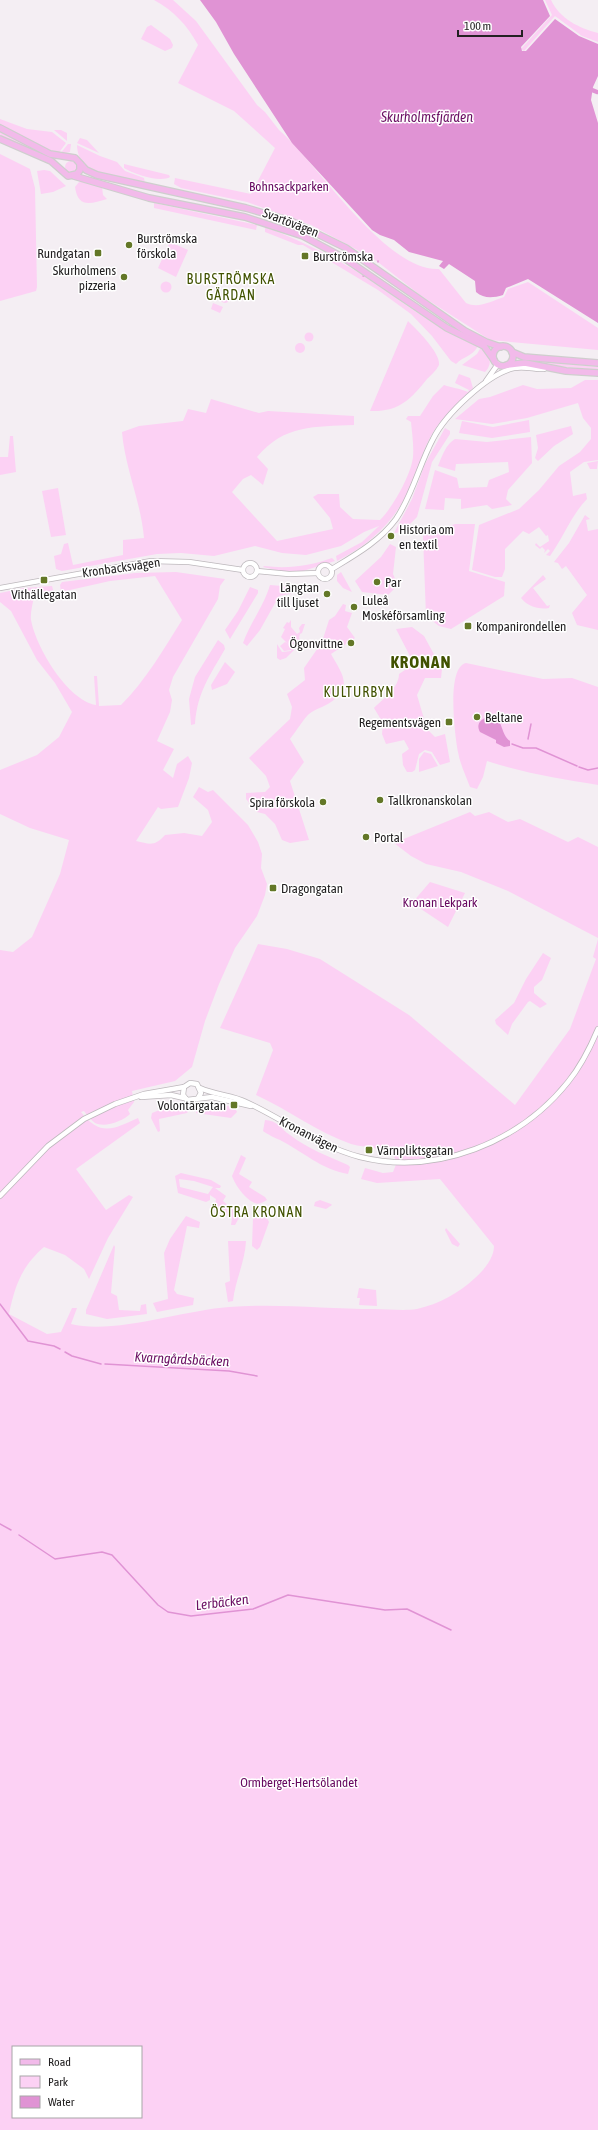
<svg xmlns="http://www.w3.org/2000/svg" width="598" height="2130" viewBox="0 0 598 2130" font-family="'Asap Condensed',sans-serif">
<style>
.green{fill:#fcd1f4;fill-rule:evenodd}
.water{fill:#e093d4}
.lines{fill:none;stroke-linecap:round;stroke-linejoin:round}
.stream{stroke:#e093d4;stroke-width:1.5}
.canal{stroke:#e093d4;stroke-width:4.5}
.minor-casing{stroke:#bdb8bc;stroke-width:6}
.major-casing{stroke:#cfcece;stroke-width:8}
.minor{stroke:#fff;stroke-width:4.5}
.major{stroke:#f2baea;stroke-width:5.5}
.poi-dot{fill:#637727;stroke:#fff;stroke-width:1.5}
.labels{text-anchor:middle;stroke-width:3;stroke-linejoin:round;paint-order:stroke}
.park-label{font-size:13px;fill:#670860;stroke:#fff}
.street-label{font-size:13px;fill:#232122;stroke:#fff}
.poi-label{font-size:13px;fill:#232122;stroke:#fff;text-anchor:start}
.water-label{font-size:14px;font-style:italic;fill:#6b0f63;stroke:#fff}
.neighbourhood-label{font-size:14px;letter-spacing:1px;fill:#415200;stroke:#fff}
.district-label{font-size:17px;font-weight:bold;letter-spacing:1px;fill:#415200;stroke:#fff}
</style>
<rect width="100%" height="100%" fill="#f4eef3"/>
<g class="green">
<path d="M 154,0 L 173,0 L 196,21 L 257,105 L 265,112 L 279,130 C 317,163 386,272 439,269 L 466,303 C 479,309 491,301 504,297 L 508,289 L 528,282 L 598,328 L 598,350 L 490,340 L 420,295 L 374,259 L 311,225 L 247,202 L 181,188 L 174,184 L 175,178 L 251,194 L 275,148 L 234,111 L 178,83 L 198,45 C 187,25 174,11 154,0 Z"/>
<path d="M 545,0 L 551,0 C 560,19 579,28 598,33 L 598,42 L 582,36 L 555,16 L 524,51 L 521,49 L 552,15 Z"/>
<polygon points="151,25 170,39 173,45 172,48 165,51 141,39 147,27"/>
<polygon points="0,119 27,129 52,132 66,143 58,154 0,125"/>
<polygon points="54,130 61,130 67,133 67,141"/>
<polygon points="0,131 38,151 57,158 55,161 0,136"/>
<polygon points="80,138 87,140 99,153 77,143"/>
<polygon points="68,144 71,144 70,152 60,154"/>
<path d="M 77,145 L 100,156 L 117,162 L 125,171 L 144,178 L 145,183 C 121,177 78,179 77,145 Z"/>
<polygon points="0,154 30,169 35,188 37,287 36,291 0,301"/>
<circle cx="71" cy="167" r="6"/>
<path d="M 124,164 L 169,175 L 170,177 C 160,183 134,174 124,168 Z"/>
<polygon points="44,170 50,171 66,186 53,192 41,194 37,171"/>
<path d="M 86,181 L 102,187 L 103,195 L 107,199 C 90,204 78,208 75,187 L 79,182 Z"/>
<polygon points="154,203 257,225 256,230 154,208"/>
<path d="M 265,227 C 297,239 326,253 356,271 C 397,297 432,327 478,346 C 471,358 463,356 456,364 L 451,361 L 432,336 L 411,314 L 378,290 L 303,245 L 298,245 L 265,232 Z"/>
<polygon points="170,242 188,250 176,277 158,268"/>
<circle cx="166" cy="287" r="5.5"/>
<circle cx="225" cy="298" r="5"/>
<polygon points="213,303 223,307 220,313 211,309"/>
<path d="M 408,321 C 416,329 441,353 439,365 C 436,371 431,375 427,379 C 410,400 399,412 370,411 Z"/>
<circle cx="309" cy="337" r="4.5"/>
<circle cx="300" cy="348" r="5"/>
<path d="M 481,347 L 490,356 C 490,363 490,367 485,372 L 462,365 L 477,354 Z"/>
<polygon points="537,361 598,367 598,370 537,364"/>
<path d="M 459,374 L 470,378 L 473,388 C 459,404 441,417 431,436 C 423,450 419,466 413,481 C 398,518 373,543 337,561 L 336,556 L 362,542 L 379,526 L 364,532 L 341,546 L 306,555 L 282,553 L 255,546 L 214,556 L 181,553 L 157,554 L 62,571 L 56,569 L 54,556 L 61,554 L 64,544 L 68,543 L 73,565 L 123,555 L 123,540 L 144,538 C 141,502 125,468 122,432 L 139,426 L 183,421 L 188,409 L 206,413 L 211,399 L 259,413 L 268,411 L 354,416 L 354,425 C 314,427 285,424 257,457 L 268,469 L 263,485 L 251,475 L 243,479 L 232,492 L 277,541 L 333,529 L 330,518 L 313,497 L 318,494 L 339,494 L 340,507 L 353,519 L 380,520 C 393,507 411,475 413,457 C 414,446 412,433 411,422 L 406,419 L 408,416 L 420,416 L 433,396 L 444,385 C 452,388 459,388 468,392 L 469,390 L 455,383 Z"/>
<path d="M 585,380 L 598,380 L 598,460 L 584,462 L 570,472 L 573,496 L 586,493 L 587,499 C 572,514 563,538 550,556 L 546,555 L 550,551 L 548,549 L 544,553 L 545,550 L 542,547 L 540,549 L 535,545 L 536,543 L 540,547 L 549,541 L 548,535 L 546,536 L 539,527 L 529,534 L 523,531 L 505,549 L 505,569 L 502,577 L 495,577 L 472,570 L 479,525 L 519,509 L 539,490 L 559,466 L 580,452 L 591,439 L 591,428 L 583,418 L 578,403 L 527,418 L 492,424 L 455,419 L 479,399 L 490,397 L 523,385 L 537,389 L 571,388 Z"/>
<polygon points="529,420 530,432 492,438 459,433 462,421 493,427"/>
<polygon points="571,426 573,434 554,446 538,461 535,458 538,448 536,435"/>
<polygon points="445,428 450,431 450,434 432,462 417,517 402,532 394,533 412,499 425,464"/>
<polygon points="10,436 13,436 16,472 0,475 0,457 8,457"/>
<path d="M 531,437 L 532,463 L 508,490 L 506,499 L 512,505 L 492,509 L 487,505 L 461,509 L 461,499 L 445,498 L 444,510 L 425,509 L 435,470 L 457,478 L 459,488 L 487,487 L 489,480 L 509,472 L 508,462 L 456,464 L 455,471 L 438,466 C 442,456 446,444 455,439 L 487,442 Z"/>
<polygon points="598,461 597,469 590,469 587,463"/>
<polygon points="58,488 66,535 51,537 42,491"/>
<polygon points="585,515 590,519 586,520 588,531 598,529 598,630 577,625 572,613 587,595 566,566 562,569 558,563 554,562 569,543"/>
<polygon points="455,524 475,524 469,571 505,582 504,596 451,629 439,626 426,616 423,536"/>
<polygon points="390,544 396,547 393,574 398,585 388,595 362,592 355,581 381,557"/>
<path d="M 332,558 L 335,561 L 303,571 L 280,571 L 263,567 L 264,566 C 288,569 310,566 332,558 Z"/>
<path d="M 176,572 L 225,579 L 220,586 L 218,599 L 173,677 L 169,690 L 172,700 L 170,712 L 157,741 L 174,749 L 163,770 L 173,778 L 177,764 L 188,756 L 192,763 L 189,778 L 178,807 L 161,809 L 158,807 L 136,841 C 150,844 154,847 165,835 L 184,833 L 202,836 L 212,822 L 208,810 L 193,797 L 199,787 L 208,792 L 213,790 L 248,825 L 258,842 L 262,854 L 261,868 L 267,884 L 265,895 L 257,916 L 235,948 L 219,984 L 205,1021 L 192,1067 L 175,1081 L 132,1091 L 134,1102 L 128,1110 L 130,1114 C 123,1121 105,1128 95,1123 C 91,1120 87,1115 84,1111 L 81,1112 C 100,1137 114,1129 138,1118 L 140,1123 L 76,1169 L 106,1210 L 129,1195 L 133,1197 L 108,1238 L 89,1279 L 84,1269 L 65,1255 L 44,1247 C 22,1266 15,1285 9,1314 L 47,1334 L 61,1332 L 72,1308 L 77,1308 L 71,1324 C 113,1335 184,1310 229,1307 C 277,1303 327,1309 375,1309 C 388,1309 404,1311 417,1309 C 439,1304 459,1293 475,1278 C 484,1270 494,1258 494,1246 L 440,1179 L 377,1183 L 361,1179 L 365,1168 L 383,1173 L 393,1172 L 397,1162 C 390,1145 367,1149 351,1144 C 317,1132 289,1110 256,1095 L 273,1050 L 270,1043 L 220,1028 L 258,944 L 287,949 L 320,959 L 409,1015 L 515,1105 L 570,1029 L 596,959 L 593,957 L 598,939 L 598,2130 L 0,2130 L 0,950 L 13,952 L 32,937 L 60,874 L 69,840 L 30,828 L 0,814 L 0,770 L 37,755 L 59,737 L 72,712 L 55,683 L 37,660 L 11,611 L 0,602 L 0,593 L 24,588 L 52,586 L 54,593 L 34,596 C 33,603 30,613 31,620 C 36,647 67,700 96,705 L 94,676 L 97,676 L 99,706 L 121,705 C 146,680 163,650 182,620 L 155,576 L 110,581 L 61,592 L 60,585 L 62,582 L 135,573 ZM 13,2047 L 141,2047 L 141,2117 L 13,2117 Z"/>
<polygon points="341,572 352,592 343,588 337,581 337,575"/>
<path d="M 543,575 L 546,579 L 533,588 L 547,606 L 550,605 L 549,608 C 539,610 527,606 521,598 Z"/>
<path d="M 270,585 L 295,587 L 294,593 L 279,596 L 260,630 L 247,646 L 243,643 C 250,623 264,606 270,585 Z"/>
<polygon points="250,587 258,590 258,593 230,639 225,630 238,611"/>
<path d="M 343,604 L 346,605 L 345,611 L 352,613 L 347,627 L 355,638 L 331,654 C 341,672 354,687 331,702 C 324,707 315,709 309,714 C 305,717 295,733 290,739 L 304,762 L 290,781 L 309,840 L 290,843 L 282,840 L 275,824 L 265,814 L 257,812 L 246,799 L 246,793 L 265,792 L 270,787 L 266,776 L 249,758 L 290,719 L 292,707 L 287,694 L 305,680 L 304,668 L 322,642 L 329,620 L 335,616 Z"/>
<polygon points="291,620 291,627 297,634 300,632 299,628 302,624 305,624 302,633 300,634 299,638 300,639 299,641 298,639 294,644 288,644 281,637 285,629 283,628 287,622 289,623"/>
<path d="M 412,627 L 424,636 L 442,669 L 441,678 L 425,678 L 417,695 L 427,729 L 435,737 L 445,734 L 450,762 L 440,765 L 432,752 L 425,750 L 419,754 L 415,770 L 412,772 L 407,772 L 403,765 L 402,754 L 409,749 L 404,740 L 386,744 L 382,734 L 383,723 L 374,708 C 383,699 399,688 399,674 L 411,666 L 411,658 L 396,629 Z"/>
<path d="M 218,640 L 224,645 L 225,649 C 210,675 197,693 195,724 L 191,725 L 189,699 L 195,677 Z"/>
<polygon points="285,642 291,645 291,650 284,651 280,646"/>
<polygon points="277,644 282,652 291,651 292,647 295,649 286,658 280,660 277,658"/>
<polygon points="225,662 235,672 227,684 212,690 211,685"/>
<path d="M 466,663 L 543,679 L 572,678 L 598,687 L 598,785 C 560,779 523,773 487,761 L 483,777 L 477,789 L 470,787 C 466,776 460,764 458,752 C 455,736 446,667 466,663 Z"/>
<polygon points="424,752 431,754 438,766 419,772 419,759"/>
<polygon points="470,812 475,816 489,812 508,822 520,819 568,842 578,837 598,847 598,938 508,891 461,872 426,864 411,856 394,843"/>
<polygon points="430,882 465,893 448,927 412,903"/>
<polygon points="543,953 551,958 542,980 534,987 534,993 547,1004 540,1008 530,1001 528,1002 512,1024 508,1035 496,1024 495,1020 514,1003 526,979"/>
<polygon points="175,1104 190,1109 187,1113 159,1119 160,1131 158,1132 151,1118 152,1113"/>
<polygon points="224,1105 235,1108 237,1112 231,1118 196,1113 196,1109"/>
<path d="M 265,1120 C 277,1120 281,1129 290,1135 C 308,1149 328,1156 348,1165 L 350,1167 L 348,1174 C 322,1170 302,1151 280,1140 C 273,1137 269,1135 263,1131 Z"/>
<path d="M 241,1155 L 246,1158 L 239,1174 L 252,1182 L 249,1187 L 265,1197 L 267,1200 C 263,1202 259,1205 255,1203 C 246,1200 235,1185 232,1176 Z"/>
<path d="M 181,1173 L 211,1180 L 221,1186 L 220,1188 L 215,1188 L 226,1196 L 223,1201 L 240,1216 L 235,1225 L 231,1225 L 232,1218 L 224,1214 L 215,1205 L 216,1199 L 210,1195 L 210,1200 L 206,1202 L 178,1193 L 175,1176 ZM 179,1179 L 194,1181 L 213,1187 L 208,1194 L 180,1187 Z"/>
<polygon points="320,1200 331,1204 332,1205 326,1209 314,1206 315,1202"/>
<polygon points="186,1216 200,1222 199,1228 187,1226 174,1290 177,1294 194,1298 193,1305 157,1312 153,1303 168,1299 164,1253 170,1239"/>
<polygon points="262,1217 267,1218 269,1222 260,1247 257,1250 252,1246 253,1218"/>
<polygon points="446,1228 460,1244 458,1247 452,1244 445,1230"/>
<path d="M 228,1241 L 246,1241 C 245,1262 235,1281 233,1301 L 228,1302 L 225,1283 L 230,1281 Z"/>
<polygon points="114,1245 115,1247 111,1293 117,1296 119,1310 140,1311 141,1305 146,1304 147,1314 107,1319 86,1314 86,1310"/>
<polygon points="359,1288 376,1290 377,1306 359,1305 360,1298 357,1298"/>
</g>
<g class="water">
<path d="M 200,0 L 543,0 L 550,16 L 521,47 L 522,51 L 526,51 L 555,19 L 579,36 L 598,44 L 598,76 L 593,87 L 591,100 L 598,123 L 598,323 L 528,279 L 506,288 L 503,295 C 493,298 484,299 476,292 L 475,281 L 449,264 L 444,269 L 439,266 L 443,261 L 409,252 L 394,240 L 380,235 L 372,230 L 292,143 L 234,54 L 216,22 Z"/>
<path d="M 490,715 L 493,715 C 503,720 501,735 510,741 L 510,746 L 504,747 L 496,743 L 496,740 L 480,732 C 475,722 483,719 490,715 Z"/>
</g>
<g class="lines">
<g class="stream">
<polyline points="378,262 378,261"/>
<polyline points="363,276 364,276"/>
<polyline points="528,739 531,724"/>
<polyline points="512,744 523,748 536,748 577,766"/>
<polyline points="579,767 588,770 598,768"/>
<polyline points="0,1304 28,1341 54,1346 60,1349"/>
<polyline points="65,1352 72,1356 101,1364"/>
<polyline points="105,1364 229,1371 257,1376"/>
<polyline points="0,1524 11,1530"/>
<polyline points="19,1535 55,1559 102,1552 112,1555 158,1605 168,1612 191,1616 253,1609 288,1595 385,1610 407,1609 451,1630"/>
</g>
<polyline class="canal" points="592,90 597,92"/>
<defs>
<g id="minor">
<polyline points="486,381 498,364"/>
<circle cx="250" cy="570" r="7"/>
<circle cx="325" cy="572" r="7"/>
<path d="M 332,569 C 355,555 380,541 396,519 C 413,494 419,465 433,439 C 445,415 487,374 514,368 C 524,366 534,369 544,369"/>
<polyline points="257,571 289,574 318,573"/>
<polyline points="0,588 151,561 189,562 243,570"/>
<path d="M 200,1088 C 215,1095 232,1095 246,1102 C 285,1120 318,1146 360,1157 C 437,1176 520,1142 568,1082 C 581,1066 590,1048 598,1029"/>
<polyline points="141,1097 171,1095 184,1098"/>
<polyline points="198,1098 201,1093 197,1084 190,1083 184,1087 183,1095 187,1100 212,1097 251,1106"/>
<polyline points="0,1196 48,1146 84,1119 115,1104 144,1094 184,1087"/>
</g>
<g id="major">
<polyline points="0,128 50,154 75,158 86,170 97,175 246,208 291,221 346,248 465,331 486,342 501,347"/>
<polyline points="0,139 51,161 68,176 77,174 80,170 80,164"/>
<polyline points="74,176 149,198 245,217 303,236 344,258 447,328 484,346 494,360"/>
<circle cx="503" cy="356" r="10"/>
<polyline points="512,352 524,357 598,363"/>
<polyline points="507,365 525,363 566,371 598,373"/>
</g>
</defs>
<use href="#minor" class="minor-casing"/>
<use href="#major" class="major-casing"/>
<use href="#minor" class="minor"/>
<use href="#major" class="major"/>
</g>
<g class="poi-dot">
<circle cx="129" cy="245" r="4"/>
<rect x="94" y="249" width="8" height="8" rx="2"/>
<rect x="301" y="252" width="8" height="8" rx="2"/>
<circle cx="124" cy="277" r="4"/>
<circle cx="391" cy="536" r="4"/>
<rect x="40" y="576" width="8" height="8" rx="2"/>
<circle cx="377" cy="582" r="4"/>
<circle cx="327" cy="594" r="4"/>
<circle cx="354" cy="607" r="4"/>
<rect x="464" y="622" width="8" height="8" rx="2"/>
<circle cx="351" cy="643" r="4"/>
<circle cx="477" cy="717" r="4"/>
<rect x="445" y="718" width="8" height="8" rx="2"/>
<circle cx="380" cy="800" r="4"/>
<circle cx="323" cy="802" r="4"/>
<circle cx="366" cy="837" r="4"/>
<rect x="269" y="884" width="8" height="8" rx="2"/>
<rect x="230" y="1101" width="8" height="8" rx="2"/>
<rect x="365" y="1146" width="8" height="8" rx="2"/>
</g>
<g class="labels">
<g class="park-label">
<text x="289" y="191">Bohnsackparken</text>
<text x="440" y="907">Kronan Lekpark</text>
<text x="299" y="1787">Ormberget-Hertsölandet</text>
</g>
<g class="street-label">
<text transform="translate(291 222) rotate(21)" y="5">Svartövägen</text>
<text transform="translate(121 567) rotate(-8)" y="5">Kronbacksvägen</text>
<text transform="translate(309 1134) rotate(27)" y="5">Kronanvägen</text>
</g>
<g class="poi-label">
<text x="137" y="243">Burströmska<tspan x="137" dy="15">förskola</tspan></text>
<text x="90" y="258" text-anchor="end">Rundgatan</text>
<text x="313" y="261">Burströmska</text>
<text x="116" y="275" text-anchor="end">Skurholmens<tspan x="116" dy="15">pizzeria</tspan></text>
<text x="399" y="534">Historia om<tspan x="399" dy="15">en textil</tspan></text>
<text x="385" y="587">Par</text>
<text x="319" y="592" text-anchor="end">Längtan<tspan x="319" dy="15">till ljuset</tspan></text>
<text x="44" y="599" text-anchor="middle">Vithällegatan</text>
<text x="362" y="605">Luleå<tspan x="362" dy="15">Moskéförsamling</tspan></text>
<text x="476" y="631">Kompanirondellen</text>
<text x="343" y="648" text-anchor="end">Ögonvittne</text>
<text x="485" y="722">Beltane</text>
<text x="441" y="727" text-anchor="end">Regementsvägen</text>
<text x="388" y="805">Tallkronanskolan</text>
<text x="315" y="807" text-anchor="end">Spira förskola</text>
<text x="374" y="842">Portal</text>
<text x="281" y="893">Dragongatan</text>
<text x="226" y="1110" text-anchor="end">Volontärgatan</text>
<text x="377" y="1155">Värnpliktsgatan</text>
</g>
<g class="water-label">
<text x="427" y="122">Skurholmsfjärden</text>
<text transform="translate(182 1359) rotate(3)" y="5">Kvarngårdsbäcken</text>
<text transform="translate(222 1602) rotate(-7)" y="5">Lerbäcken</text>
</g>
<g class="neighbourhood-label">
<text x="231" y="284">BURSTRÖMSKA<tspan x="231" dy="16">GÄRDAN</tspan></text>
<text x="359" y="697">KULTURBYN</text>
<text x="257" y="1217">ÖSTRA KRONAN</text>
</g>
<g class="district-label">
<text x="421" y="668">KRONAN</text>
</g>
</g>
<rect x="12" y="2046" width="130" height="72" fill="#ffffff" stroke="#a7a6a7"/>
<rect x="20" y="2059" width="20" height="6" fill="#f2baea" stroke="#a7a6a7"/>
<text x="48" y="2066" font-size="12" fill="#232122">Road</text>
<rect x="20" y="2076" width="20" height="12" fill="#fcd1f4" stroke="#a7a6a7"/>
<text x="48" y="2086" font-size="12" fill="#232122">Park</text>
<rect x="20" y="2096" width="20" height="12" fill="#e093d4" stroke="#a7a6a7"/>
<text x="48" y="2106" font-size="12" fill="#232122">Water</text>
<path d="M458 30v6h64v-6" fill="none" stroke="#232122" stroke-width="2"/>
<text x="464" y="30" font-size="12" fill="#232122" stroke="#ffffff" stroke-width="3" paint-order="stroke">100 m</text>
</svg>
